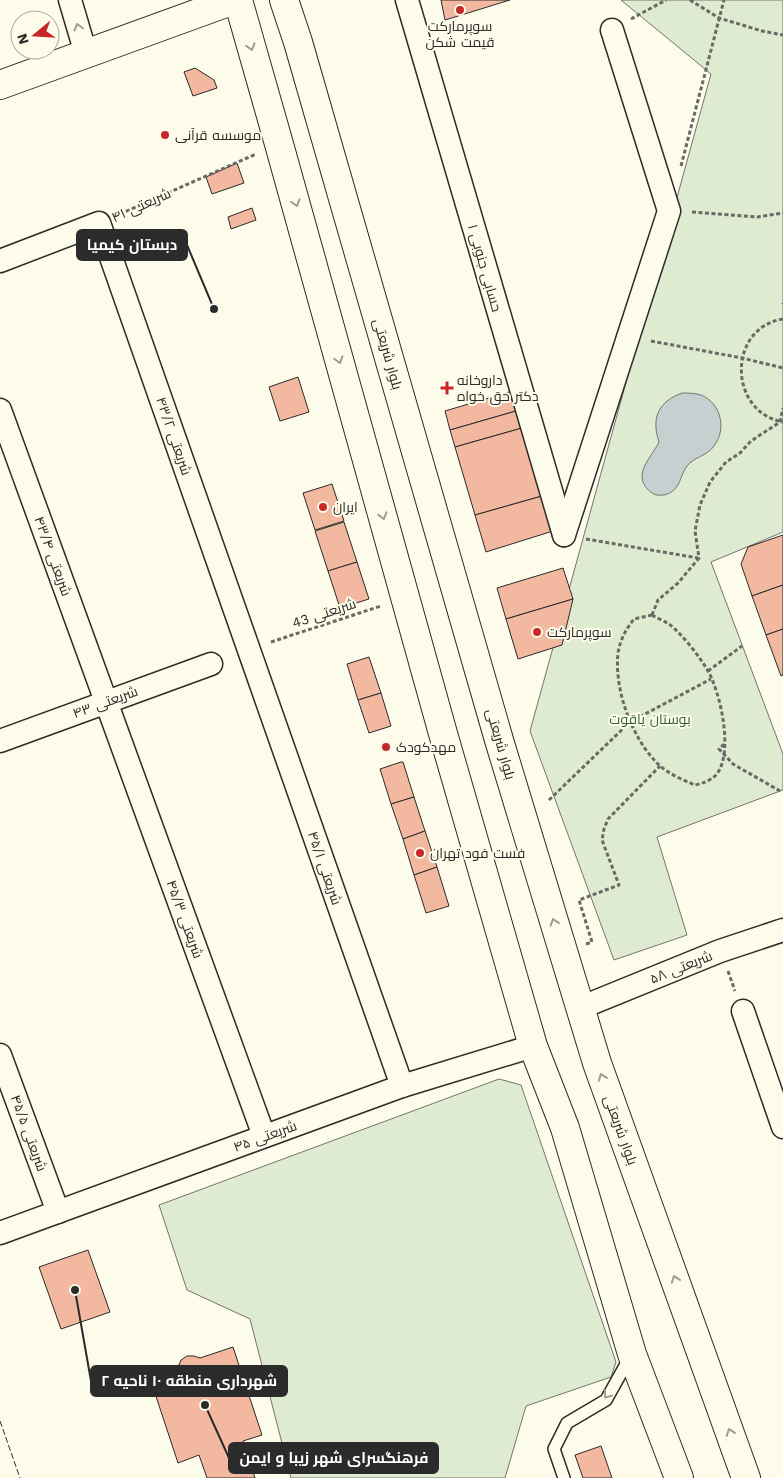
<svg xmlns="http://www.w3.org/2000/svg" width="783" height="1478" viewBox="0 0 783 1478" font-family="'Work Sans',Cairo,sans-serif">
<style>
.green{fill:#deebd1;stroke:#74746e}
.water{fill:#c7d0d0;stroke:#74746e}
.building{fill:#f2b8a0;stroke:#2b2b2b}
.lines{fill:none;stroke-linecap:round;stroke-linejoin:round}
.lane-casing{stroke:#2b2b2b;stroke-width:14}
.street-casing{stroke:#2b2b2b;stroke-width:25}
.secondary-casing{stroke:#2b2b2b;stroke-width:30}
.path{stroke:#6a6964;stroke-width:3;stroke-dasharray:4 2.5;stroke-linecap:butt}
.lane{stroke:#fdfbea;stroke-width:11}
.street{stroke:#fdfbea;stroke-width:22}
.secondary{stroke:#fdfbea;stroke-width:28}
.fence{stroke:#2b2b2b;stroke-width:1;stroke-dasharray:6 2.5;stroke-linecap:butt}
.oneway{stroke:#9e9d94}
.poi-dot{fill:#c62828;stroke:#fdfbea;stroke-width:2}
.labels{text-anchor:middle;stroke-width:4;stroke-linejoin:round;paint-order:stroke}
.poi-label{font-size:14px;fill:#2b2b2b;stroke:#fdfbea;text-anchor:start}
.street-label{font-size:14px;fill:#2b2b2b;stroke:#fdfbea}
.park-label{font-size:14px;fill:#34623c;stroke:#fdfbea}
.leader{fill:none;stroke:#2b2b2b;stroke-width:2}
.callout-dot{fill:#2b2b2b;stroke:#fdfbea;stroke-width:2}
.callout{fill:#2b2b2b;stroke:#2b2b2b;stroke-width:2}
.callout-label{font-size:15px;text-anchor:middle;font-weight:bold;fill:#fff}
</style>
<rect width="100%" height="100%" fill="#fdfbea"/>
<g class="green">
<polygon points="621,0 783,0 783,532 711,562 783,754 783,790 657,837 687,935 614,960 530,731 711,74"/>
<polygon points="499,1079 521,1085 616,1362 611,1377 526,1406 505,1478 291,1478 250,1319 187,1290 159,1205"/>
</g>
<path class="water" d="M 682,393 C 688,393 694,393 701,395 C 721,403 727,429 714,446 C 707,456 694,457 687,466 C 681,474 681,483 674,490 C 670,494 663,496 657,495 C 652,494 648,490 645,486 C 635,471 653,455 659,442 C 651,418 658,402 682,393 Z"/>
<g class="building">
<polygon points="441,0 510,0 445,20"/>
<polygon points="195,68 214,80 217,88 193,96 184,72"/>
<polygon points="237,163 244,183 212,194 206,177"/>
<polygon points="252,208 256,220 231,229 228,217"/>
<polygon points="298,377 309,412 280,421 269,387"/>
<polygon points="509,392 516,411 450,430 445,411"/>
<polygon points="516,411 522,428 455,447 450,430"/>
<polygon points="522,428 542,496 475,515 455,447"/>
<polygon points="332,484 344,521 315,530 303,493"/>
<polygon points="542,496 553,531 486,552 475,515"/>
<polygon points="344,522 357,562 328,571 315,531"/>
<polygon points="783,535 783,585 752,596 741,564 748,547"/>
<polygon points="357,562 369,599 340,608 328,571"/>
<polygon points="563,568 573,599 506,619 497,588"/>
<polygon points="783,585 783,629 766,635 752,596"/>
<polygon points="573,599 562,645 518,659 506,619"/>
<polygon points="783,629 783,675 781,676 766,635"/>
<polygon points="369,657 381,693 358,700 347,664"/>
<polygon points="381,693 391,726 369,733 358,700"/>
<polygon points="401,762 403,762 414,797 391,804 380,769"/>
<polygon points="414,797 425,831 403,839 391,804"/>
<polygon points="425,831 437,867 414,875 403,839"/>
<polygon points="437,867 449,906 426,913 414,875"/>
<polygon points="88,1250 110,1312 61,1329 39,1267"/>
<polygon points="233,1347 262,1435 243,1441 255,1478 207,1478 199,1455 178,1463 149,1375 179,1365 181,1360 187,1356 194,1356 200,1358"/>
<polygon points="601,1446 612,1478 583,1478 575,1455"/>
</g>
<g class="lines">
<defs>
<polyline id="lane" points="564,1478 554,1449 567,1423 606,1400 630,1357"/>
<g id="street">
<polyline points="70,0 86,54"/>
<polyline points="407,0 564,535"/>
<polyline points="0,261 99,223 402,1086"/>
<polyline points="0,410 264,1136"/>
<polyline points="564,535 669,211 612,30"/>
<polyline points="0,741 211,664"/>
<polyline points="580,1008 720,951 783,930"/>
<polyline points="743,1011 783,1127"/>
<polyline points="0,1055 58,1212"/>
<polyline points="0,1233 402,1086 533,1046"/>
</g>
<g id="secondary">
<polyline points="238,0 279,144 442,730 533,1046 565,1128 632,1354 679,1478"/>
<polyline points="284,0 298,42 499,740 597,1063 746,1478"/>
<polyline points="0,85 234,0"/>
</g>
</defs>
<use href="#lane" class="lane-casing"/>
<use href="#street" class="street-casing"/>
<use href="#secondary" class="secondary-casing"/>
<g class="path">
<polyline points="690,0 719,18 762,31 783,35"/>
<polyline points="631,19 666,0"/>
<polyline points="681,166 724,0"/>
<polyline points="692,212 757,217 783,213"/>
<polyline points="120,214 256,154"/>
<polyline points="783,303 783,304"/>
<path d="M 783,319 C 727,328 728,412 783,422"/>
<polyline points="651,341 742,358 783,368"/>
<polyline points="586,539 698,558"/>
<path d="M 652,615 C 657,618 664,621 669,624 C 682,634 700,657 708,671 C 721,694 734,754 716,775 C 710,781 703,783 695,785 C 683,780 669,774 659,765 C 632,739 614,690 618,653 C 620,640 626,629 634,619 Z"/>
<polyline points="652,615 658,600 678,583 699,558 695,531 700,505 710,482 726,462 740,453 751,441 780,422 783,408"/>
<polyline points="271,642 381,606"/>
<polyline points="708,671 742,646"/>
<polyline points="724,744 719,749 733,764 780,791"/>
<polyline points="549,800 630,722 711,679"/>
<polyline points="586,944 592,942 579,900 619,885 602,840 604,829 608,819 660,766"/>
<polyline points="728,971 735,991"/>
</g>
<use href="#lane" class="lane"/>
<use href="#street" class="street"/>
<use href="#secondary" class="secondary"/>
<polyline class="fence" points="0,1421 20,1478"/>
</g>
<defs><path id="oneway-chevron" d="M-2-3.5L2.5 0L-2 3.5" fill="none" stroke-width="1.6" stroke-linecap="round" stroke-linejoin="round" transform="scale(1.25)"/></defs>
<g class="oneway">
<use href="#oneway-chevron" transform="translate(78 27) rotate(-106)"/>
<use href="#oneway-chevron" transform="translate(251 47) rotate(74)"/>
<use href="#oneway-chevron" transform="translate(296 203) rotate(74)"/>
<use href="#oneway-chevron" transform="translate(339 360) rotate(74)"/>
<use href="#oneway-chevron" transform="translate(383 516) rotate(74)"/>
<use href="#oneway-chevron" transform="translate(554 922) rotate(-107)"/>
<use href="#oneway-chevron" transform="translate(602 1077) rotate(-110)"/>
<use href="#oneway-chevron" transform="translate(675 1279) rotate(-110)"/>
<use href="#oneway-chevron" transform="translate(607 1395) rotate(127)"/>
<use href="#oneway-chevron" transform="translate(730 1432) rotate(-110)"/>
</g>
<g class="poi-dot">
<circle cx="460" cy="10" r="5"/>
<circle cx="165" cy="135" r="5"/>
<path d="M444.5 380.5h5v5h5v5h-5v5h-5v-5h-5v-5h5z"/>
<circle cx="323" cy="507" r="5"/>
<circle cx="537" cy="632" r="5"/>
<circle cx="386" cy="747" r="5"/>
<circle cx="420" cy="853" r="5"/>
</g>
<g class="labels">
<g class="poi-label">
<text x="460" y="31" text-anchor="middle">سوپرمارکت<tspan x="460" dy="16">قیمت شکن</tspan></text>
<text x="175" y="140">موسسه قرآنی</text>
<text x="457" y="385">داروخانه<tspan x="457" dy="16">دکتر حق خواه</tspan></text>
<text x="333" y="512">ایران</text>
<text x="547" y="637">سوپرمارکت</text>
<text x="396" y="752">مهدکودک</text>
<text x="430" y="858">فست فود تهران</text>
</g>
<g class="street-label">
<text transform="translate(141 205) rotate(-24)" y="5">شریعتی ۴۱</text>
<text transform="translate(485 268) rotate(74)" y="5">حسابی جنوبی ۱</text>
<text transform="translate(388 354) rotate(74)" y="5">بلوار شریعتی</text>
<text transform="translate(174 436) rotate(71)" y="5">شریعتی ۴۳/۲</text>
<text transform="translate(53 556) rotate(70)" y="5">شریعتی ۴۳/۴</text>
<text transform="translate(324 613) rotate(-18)" y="5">شریعتی 43</text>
<text transform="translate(105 702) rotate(-20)" y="5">شریعتی ۴۳</text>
<text transform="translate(501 744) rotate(74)" y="5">بلوار شریعتی</text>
<text transform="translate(325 868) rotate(71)" y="5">شریعتی ۴۵/۱</text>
<text transform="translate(185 919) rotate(70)" y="5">شریعتی ۴۵/۳</text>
<text transform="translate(681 967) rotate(-22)" y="5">شریعتی ۵۸</text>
<text transform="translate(621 1130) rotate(70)" y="5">بلوار شریعتی</text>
<text transform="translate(29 1133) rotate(70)" y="5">شریعتی ۴۵/۵</text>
<text transform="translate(265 1136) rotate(-20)" y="5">شریعتی ۴۵</text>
</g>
<g class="park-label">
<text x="650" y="724">بوستان یاقوت</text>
</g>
</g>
<path class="leader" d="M214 309L187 245M75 1290L91 1381M205 1405L229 1458"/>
<g class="callout-dot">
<circle cx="214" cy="309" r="5"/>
<circle cx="75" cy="1290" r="5"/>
<circle cx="205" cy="1405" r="5"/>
</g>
<g class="callout">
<rect x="77" y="230" width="110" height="30" rx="5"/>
<rect x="91" y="1366" width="196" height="30" rx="5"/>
<rect x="229" y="1443" width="209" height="30" rx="5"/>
</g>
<g class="callout-label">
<text x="132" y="250">دبستان کیمیا</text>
<text x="189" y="1386">شهرداری منطقه ۱۰ ناحیه ۲</text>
<text x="334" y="1463">فرهنگسرای شهر زیبا و ایمن</text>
</g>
<g transform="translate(35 35) rotate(252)"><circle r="24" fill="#fdfbea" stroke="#a9a89e"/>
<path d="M0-4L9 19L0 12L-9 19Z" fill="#c62828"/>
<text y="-8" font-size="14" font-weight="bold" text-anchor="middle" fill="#2b2b2b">N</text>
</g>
</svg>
